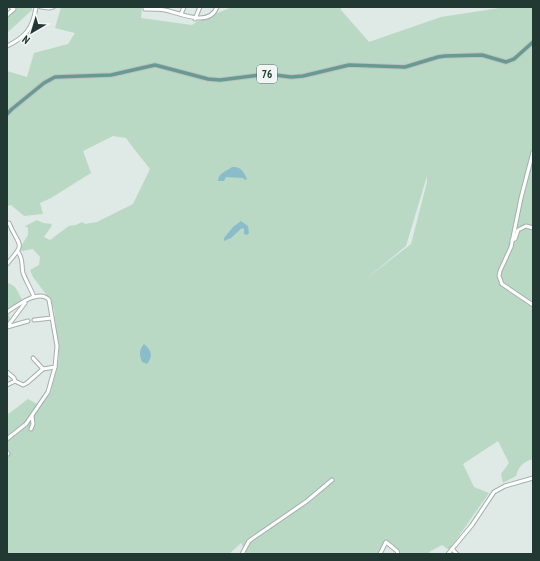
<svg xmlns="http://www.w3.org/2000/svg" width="540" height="561" viewBox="0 0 540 561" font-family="'PT Sans Narrow',sans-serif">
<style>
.green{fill:#bad9c4;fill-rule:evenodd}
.water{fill:#8bbcca}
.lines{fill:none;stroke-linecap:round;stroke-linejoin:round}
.minor-casing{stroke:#a3b0ac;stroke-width:5}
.major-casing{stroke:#bdc3c2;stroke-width:5.5}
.minor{stroke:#fff;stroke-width:3}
.major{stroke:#679b92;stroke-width:3.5}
.labels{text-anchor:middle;stroke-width:3;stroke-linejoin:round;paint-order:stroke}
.shield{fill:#eff6f3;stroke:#60716d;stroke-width:1}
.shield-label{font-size:11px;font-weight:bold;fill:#223833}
</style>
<rect width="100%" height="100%" fill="#dfe9e5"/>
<g class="green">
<polygon points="13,7 32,7 32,10 7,33 7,16"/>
<path d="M 61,7 L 142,7 L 141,18 L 192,25 L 198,21 L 232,7 L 341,7 L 341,10 L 369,42 L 441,17 L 506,7 L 533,7 L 533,459 C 523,462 519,466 516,476 L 503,483 L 501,474 L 509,463 L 498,441 L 463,464 L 474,487 L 489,493 L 449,550 L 442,545 L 429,552 L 430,554 L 398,554 L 387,545 L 382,554 L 247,554 L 241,543 L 229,554 L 7,554 L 7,415 L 28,399 L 37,404 L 51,392 L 59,357 L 54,310 L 45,293 L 33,277 L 30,270 L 39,265 L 40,257 L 33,249 L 22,251 L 20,248 L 28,235 L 28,228 L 25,226 L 37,220 L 43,223 L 52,224 L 51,227 L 44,237 L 50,240 L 69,226 L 76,225 L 82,222 L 85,224 L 97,222 L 133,204 L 150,169 L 131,145 L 126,138 L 113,136 L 83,151 L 91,173 L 51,198 L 40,203 L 43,214 L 24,216 L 11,205 L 7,206 L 7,71 L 27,77 L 34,53 L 68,44 L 75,33 L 55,28 ZM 427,176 L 427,182 L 411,244 L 366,279 L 406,246 Z"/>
<path d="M 7,278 L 8,283 C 17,286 18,292 22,300 L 8,313 L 11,320 L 7,325 Z"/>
</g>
<g class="water">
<path d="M 232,167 C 241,166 244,172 247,179 L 245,180 L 243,178 L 226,177 L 224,181 L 218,181 C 218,173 227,171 232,167 Z"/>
<polygon points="241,221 248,226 249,233 247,235 244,234 244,229 242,228 231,238 224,241 224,238 233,227"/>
<path d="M 144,344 C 152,351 153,356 147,364 L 142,362 C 139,354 139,350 144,344 Z"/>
</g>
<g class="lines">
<defs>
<g id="minor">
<polyline points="41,7 49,8 53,7"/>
<path d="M 145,7 L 145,9 C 152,9 159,9 165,10 C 180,13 209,28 217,7"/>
<polyline points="181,14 184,7"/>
<polyline points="7,15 14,9 11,7"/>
<polyline points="195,19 200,7"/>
<path d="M 7,46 C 26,37 33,28 36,7"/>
<polyline points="533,152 521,198 511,247 500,271 499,276 502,284 533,305"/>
<polyline points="512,240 515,239 518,230 526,226 533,228"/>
<path d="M 18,252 C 24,260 21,265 23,273 C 26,281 31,289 34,297"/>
<path d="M 7,264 C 27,241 19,248 9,223"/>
<polyline points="25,301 25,303 7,327 28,321"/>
<path d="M 7,312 C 17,306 39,288 49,300 L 57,346 L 55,367 L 48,392 L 26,424 L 7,439"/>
<polyline points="34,320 52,318"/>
<polyline points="33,358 43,369"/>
<polyline points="7,372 14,378 15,381"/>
<polyline points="7,385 15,381 23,385 27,383 43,369 55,367"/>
<polyline points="31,429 33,424 32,416"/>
<polyline points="7,452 8,454"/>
<polyline points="452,549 457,554"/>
<polyline points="242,554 249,541 307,501 332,480"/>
<polyline points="380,554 386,542 397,551 398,554"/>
<polyline points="448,554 472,525 494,492 505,486 533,478"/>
</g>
<polyline id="major" points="7,114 12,109 44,83 55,77 111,75 155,65 208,79 220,80 267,74 291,77 303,76 349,65 405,67 438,57 445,56 482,55 506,62 514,59 533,42"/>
</defs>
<use href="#minor" class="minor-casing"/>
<use href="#major" class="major-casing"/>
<use href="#minor" class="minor"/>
<use href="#major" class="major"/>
</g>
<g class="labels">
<rect class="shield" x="257" y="65" width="20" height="18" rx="3"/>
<g class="shield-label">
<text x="267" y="78">76</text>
</g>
</g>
<rect width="540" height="561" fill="none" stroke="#223833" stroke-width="16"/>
<g transform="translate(32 32) rotate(218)" stroke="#eff6f3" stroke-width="3" paint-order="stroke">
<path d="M0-3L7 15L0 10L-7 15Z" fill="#223833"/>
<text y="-6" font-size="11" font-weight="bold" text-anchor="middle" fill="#223833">N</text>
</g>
</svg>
